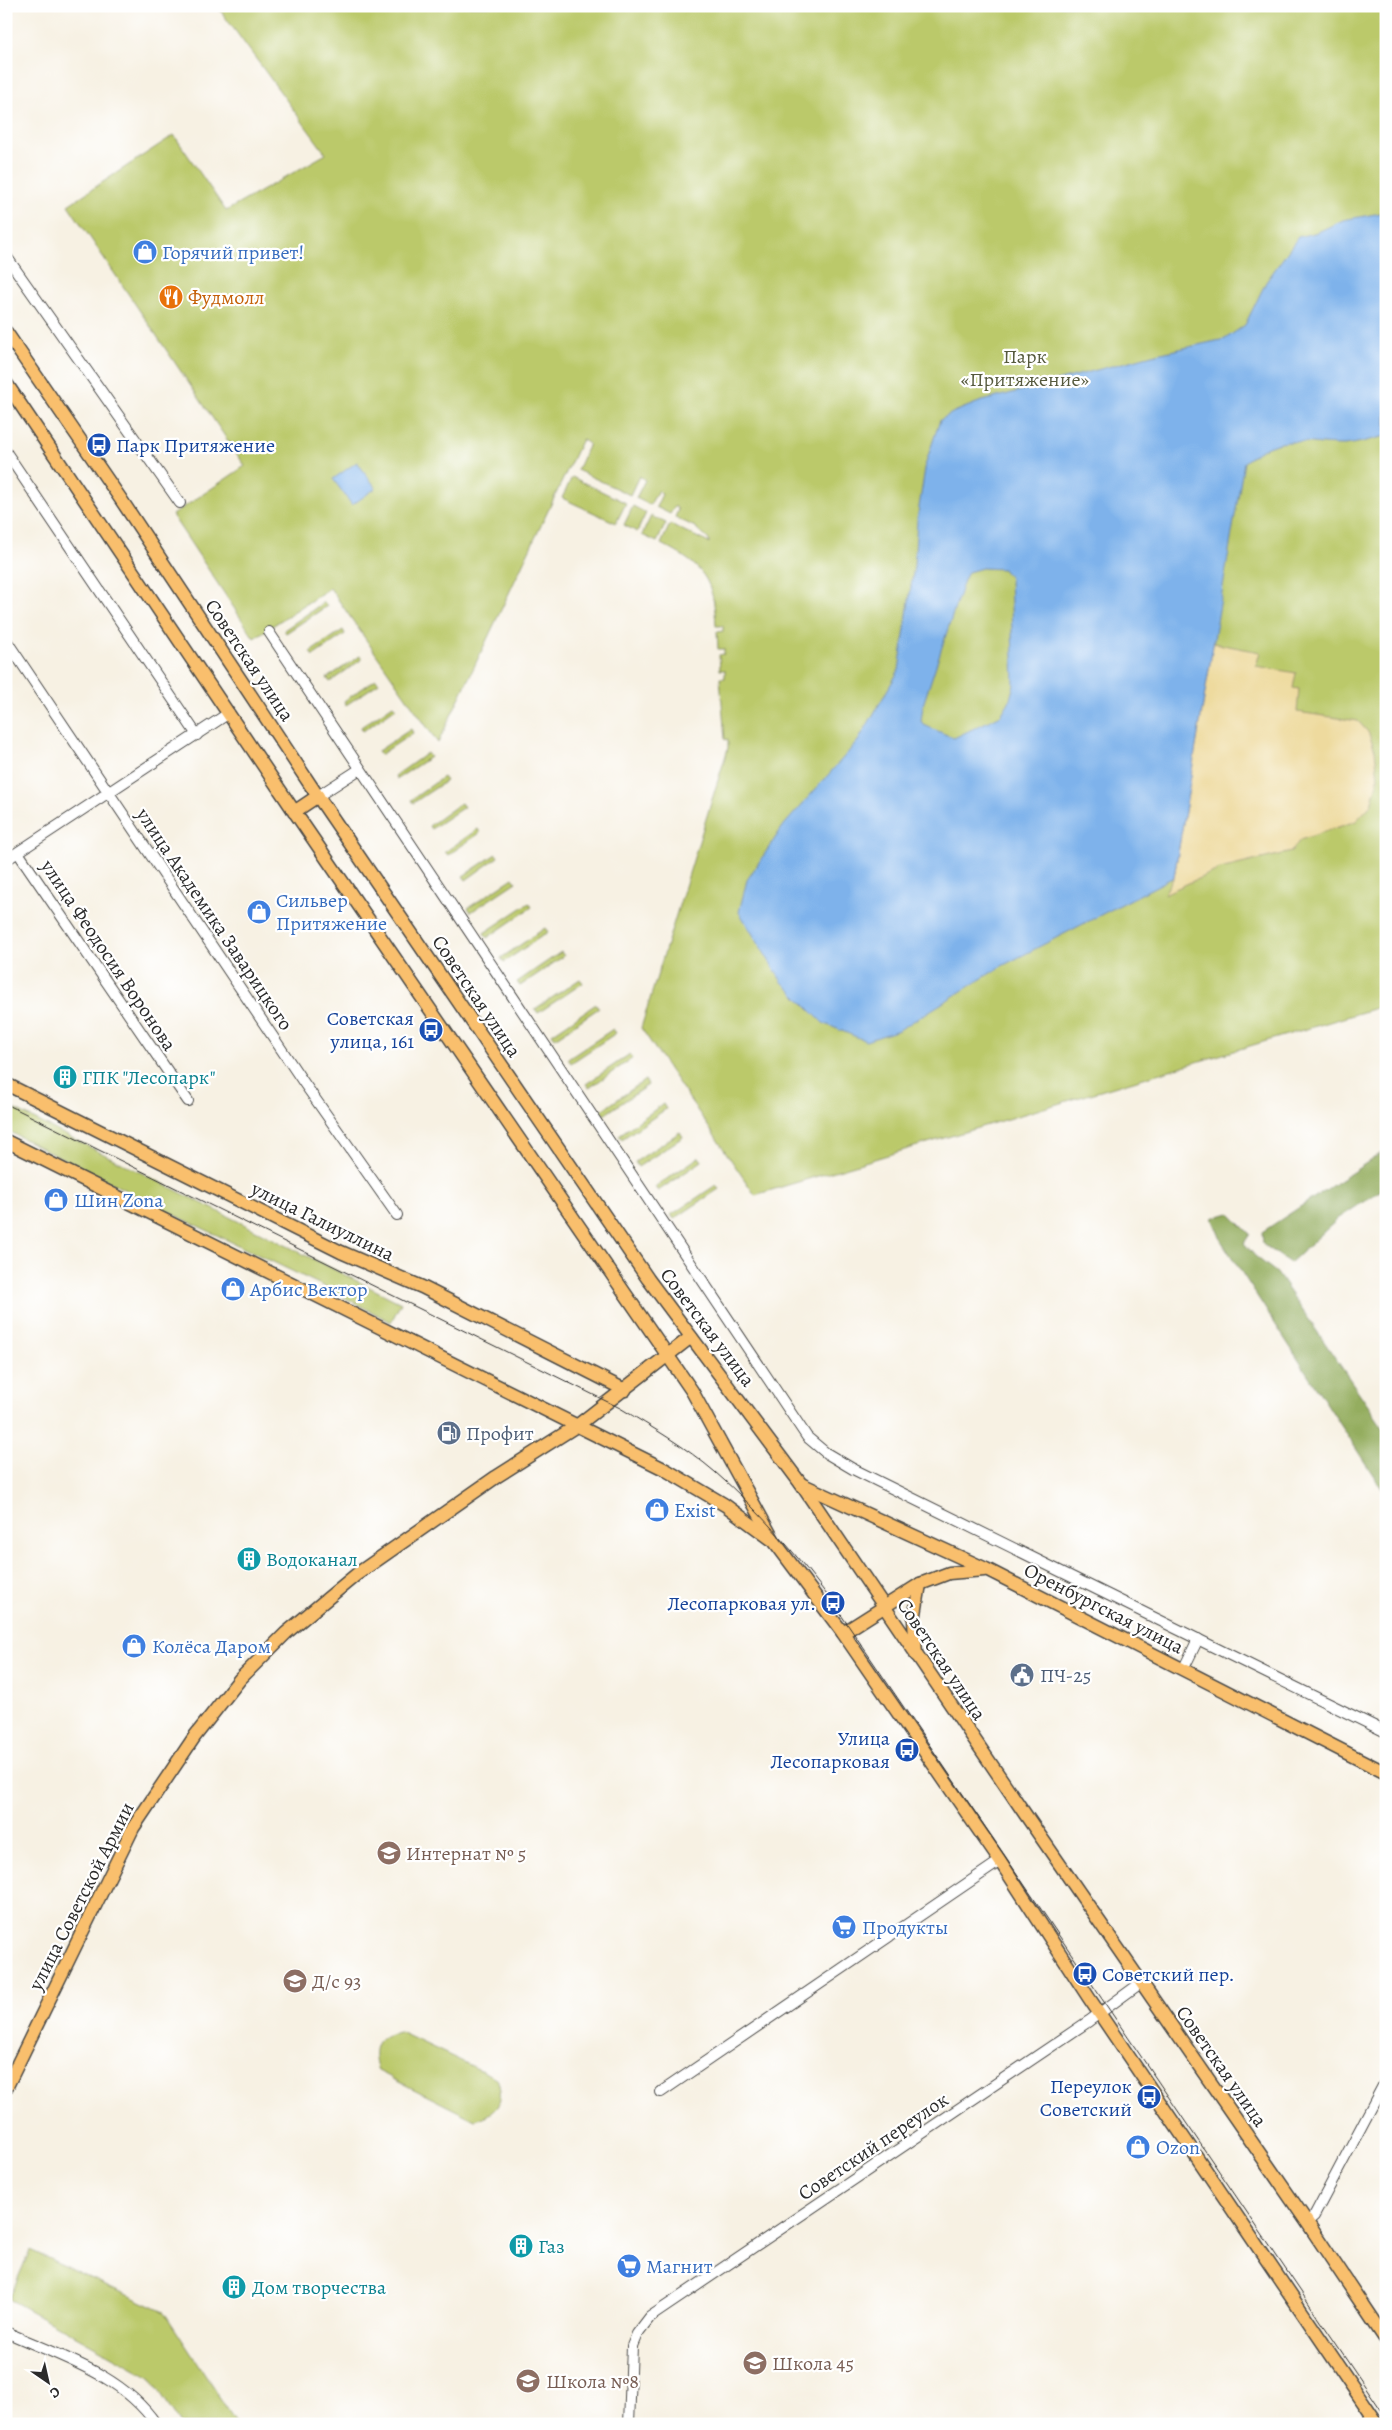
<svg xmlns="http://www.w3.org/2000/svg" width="1392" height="2430" viewBox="0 0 1392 2430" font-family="Alegreya,serif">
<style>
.green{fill:#bbc96b;stroke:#737a4b}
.forest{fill:#94ad5f;stroke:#606c45}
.sand{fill:#eeda9e;stroke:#8c8264}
.water{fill:#7eb2eb;stroke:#546e8b;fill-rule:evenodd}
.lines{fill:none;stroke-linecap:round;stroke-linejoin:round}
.minor-casing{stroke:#4a4947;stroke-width:12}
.major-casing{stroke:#4a4947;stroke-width:15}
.minor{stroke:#fff;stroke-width:10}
.major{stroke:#f9bf6d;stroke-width:12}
.tram{stroke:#2b2b2b;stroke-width:1}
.labels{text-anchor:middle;stroke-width:4.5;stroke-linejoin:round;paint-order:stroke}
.shop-label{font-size:20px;fill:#366cbe;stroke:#fff;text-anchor:start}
.food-label{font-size:20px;fill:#c56008;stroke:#fff;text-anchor:start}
.park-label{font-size:20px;fill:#565a3e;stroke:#fff}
.transit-label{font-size:20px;fill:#164399;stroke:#fff;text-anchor:end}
.street-label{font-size:20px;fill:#2b2b2b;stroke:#fff}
.culture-label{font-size:20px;fill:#0d838f;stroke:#fff;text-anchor:start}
.service-label{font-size:20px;fill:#4e5e75;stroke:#fff;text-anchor:start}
.education-label{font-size:20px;fill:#785e54;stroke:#fff;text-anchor:start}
</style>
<rect width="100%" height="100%" fill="#fff"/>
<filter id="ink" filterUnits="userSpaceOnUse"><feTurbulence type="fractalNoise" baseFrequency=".02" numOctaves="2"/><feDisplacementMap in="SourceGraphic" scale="10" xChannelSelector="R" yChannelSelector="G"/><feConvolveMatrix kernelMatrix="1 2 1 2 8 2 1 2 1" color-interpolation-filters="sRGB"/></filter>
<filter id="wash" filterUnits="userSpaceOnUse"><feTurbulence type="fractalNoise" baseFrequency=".0096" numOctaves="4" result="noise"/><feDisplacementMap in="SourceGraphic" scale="20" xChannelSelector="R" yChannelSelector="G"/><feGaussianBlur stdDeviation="1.12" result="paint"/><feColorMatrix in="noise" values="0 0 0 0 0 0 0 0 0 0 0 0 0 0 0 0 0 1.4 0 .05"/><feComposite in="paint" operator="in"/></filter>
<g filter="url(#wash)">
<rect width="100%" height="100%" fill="#f7f1e3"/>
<g class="green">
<path d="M 217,6 L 1386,6 L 1386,1005 L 755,1195 L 641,1028 L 728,748 L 728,739 L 725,740 L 720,678 L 725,678 L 725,670 L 720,670 L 719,655 L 724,654 L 724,649 L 718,649 L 717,632 L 723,631 L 723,626 L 716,626 C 714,579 703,565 661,544 L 670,524 L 709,543 L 709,540 L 695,527 L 675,517 L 678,510 L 675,506 L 670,514 L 656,507 L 662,494 L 658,490 L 650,505 L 636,498 L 645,480 L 639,476 L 630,495 L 577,470 L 589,444 L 582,439 L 438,743 L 330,588 L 254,638 L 172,515 L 245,466 L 68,205 L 174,135 L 226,211 L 326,154 Z"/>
<polygon points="572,477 626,503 616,523 562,498"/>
<polygon points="633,506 646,513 637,532 624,525"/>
<polygon points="651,516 666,523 657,542 642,535"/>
<polygon points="324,602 327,606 286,633 284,630"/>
<polygon points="343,630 345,634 313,656 310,652"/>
<polygon points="360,656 362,659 330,682 327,678"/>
<polygon points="376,679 379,683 346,705 344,701"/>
<polygon points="393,705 396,708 363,731 361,727"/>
<polygon points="411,729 413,733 380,755 378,751"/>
<polygon points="427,753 430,757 397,779 395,776"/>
<polygon points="443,777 446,781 413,803 411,800"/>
<polygon points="461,803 464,807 431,829 429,826"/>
<polygon points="478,829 480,833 448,855 445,852"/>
<polygon points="496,854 498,857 466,880 463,876"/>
<polygon points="513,878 516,882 471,912 468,908"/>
<polygon points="529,903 532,907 487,938 484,933"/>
<polygon points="545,928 548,932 504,962 501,958"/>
<polygon points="561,952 564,956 520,986 517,982"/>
<polygon points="580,979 583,983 538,1013 535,1009"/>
<polygon points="596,1004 599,1008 555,1038 552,1034"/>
<polygon points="613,1029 616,1033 571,1063 568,1059"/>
<polygon points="630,1054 633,1058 589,1088 586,1084"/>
<polygon points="645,1080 648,1085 604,1115 601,1111"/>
<polygon points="663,1104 666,1109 622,1139 619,1135"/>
<polygon points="6,1105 401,1303 391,1322 323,1286 177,1216 6,1130"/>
<polygon points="680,1132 683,1137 638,1167 635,1162"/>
<polygon points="699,1157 702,1161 658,1191 655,1187"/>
<polygon points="716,1185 719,1189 674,1219 671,1215"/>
<path d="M 400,2032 L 497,2078 C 505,2102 499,2112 475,2120 L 378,2071 C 371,2049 374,2035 400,2032 Z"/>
<polygon points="30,2250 164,2312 237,2424 181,2424 150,2377 9,2299"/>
</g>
<g class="forest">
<polygon points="1386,1150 1386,1187 1339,1218 1290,1263 1263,1244 1262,1232"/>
<polygon points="1229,1213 1250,1234 1244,1243 1255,1256 1277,1273 1386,1432 1386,1495 1222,1242 1212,1218"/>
</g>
<polygon class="sand" points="1213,643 1260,652 1256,666 1296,673 1293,688 1299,689 1297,712 1358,721 1368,732 1375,750 1378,779 1371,805 1356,821 1300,840 1291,852 1220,869 1164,894 1174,877"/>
<g class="water">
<path d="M 1386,212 L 1386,436 C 1373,439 1357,444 1344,445 C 1299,445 1283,431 1244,462 L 1174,877 L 1002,966 L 899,1030 L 866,1041 L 823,1023 L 782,982 L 739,912 L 747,880 L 784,825 L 858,741 L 899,670 L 914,566 L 917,520 L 926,462 L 940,420 L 954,412 L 979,402 L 1152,355 L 1225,339 L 1245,325 L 1266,282 L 1298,237 L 1318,232 L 1343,220 ZM 982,568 L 1003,569 L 1010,578 L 1014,685 L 1009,702 L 1001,715 L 954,738 L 924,725 L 921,721 L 923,705 L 964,580 L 968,572 Z"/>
<polygon points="357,462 376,488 352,505 333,479"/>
</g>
</g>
<g filter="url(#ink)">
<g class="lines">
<defs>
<g id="minor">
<polyline points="6,256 180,503"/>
<polyline points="6,452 197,735"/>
<polyline points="269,632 807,1437 826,1453 853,1469 1386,1732"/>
<polyline points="6,640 304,1083 397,1215"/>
<polyline points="318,796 360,769"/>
<polyline points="19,854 188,1101"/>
<polyline points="6,860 229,713"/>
<polyline points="1183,1670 1198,1639"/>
<polyline points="661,2092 1000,1861"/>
<polyline points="1307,2222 1314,2216 1386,2080"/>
<path d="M 6,2332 C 59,2356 122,2374 156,2424"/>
<polyline points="629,2424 632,2346 637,2334 650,2317 1089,2021 1142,1982"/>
</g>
<g id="major">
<polyline points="6,332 120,498 319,798 648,1279 801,1484 1025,1814 1307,2222 1386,2340"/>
<polyline points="6,383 296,814 692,1391 774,1541 843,1633 1000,1861 1089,1998 1378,2424"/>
<polyline points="294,812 318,796"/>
<polyline points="6,1084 341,1252 422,1287 625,1390"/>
<polyline points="6,1141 666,1470 725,1505 771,1539"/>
<polyline points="801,1484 986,1569 1386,1773"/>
<polyline points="843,1633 920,1584 949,1573 984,1570"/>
<polyline points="916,1655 914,1620 920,1584"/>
<polyline points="6,2088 133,1828 195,1736 240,1679 286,1633 357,1574 496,1477 578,1425 691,1337"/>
</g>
</defs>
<use href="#minor" class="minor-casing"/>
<use href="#major" class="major-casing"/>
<use href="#minor" class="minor"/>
<use href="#major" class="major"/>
<path class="tram" d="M 6,1104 L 620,1408 C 653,1428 686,1447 715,1472 C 760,1511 798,1556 833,1603 L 1386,2417"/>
</g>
</g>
<defs>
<symbol id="shop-disc" viewBox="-11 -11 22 22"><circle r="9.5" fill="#3f7fe0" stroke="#fff"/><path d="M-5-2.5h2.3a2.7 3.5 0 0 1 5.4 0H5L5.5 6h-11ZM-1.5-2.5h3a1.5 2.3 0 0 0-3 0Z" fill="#fff"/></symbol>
<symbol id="restaurant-disc" viewBox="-11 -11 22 22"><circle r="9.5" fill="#e8710a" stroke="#fff"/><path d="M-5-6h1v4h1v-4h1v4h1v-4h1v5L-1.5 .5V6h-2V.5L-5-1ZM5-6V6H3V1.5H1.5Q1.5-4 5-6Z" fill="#fff"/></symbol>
<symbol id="bus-disc" viewBox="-11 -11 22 22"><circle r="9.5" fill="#1a4fb4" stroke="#fff"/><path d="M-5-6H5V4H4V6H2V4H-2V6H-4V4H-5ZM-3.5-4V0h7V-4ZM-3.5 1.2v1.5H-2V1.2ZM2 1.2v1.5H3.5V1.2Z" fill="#fff"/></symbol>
<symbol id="building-disc" viewBox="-11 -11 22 22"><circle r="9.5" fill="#0f9aa8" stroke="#fff"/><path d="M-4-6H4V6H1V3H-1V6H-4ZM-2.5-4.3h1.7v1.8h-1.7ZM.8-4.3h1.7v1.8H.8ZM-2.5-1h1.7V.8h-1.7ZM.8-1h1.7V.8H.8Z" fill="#fff"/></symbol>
<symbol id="fuel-disc" viewBox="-11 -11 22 22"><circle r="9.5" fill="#5c6f8a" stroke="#fff"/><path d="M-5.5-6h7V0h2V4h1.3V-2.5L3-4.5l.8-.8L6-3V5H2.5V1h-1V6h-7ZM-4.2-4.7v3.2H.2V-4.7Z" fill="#fff"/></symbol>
<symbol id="civic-disc" viewBox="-11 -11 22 22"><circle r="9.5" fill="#5c6f8a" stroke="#fff"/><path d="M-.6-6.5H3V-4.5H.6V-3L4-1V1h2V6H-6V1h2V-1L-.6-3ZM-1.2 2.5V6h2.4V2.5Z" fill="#fff"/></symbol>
<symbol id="school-disc" viewBox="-11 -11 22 22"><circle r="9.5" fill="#8d6e63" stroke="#fff"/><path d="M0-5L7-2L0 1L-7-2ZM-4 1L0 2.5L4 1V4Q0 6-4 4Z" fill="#fff"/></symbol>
<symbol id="supermarket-disc" viewBox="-11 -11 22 22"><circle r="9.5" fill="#3f7fe0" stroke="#fff"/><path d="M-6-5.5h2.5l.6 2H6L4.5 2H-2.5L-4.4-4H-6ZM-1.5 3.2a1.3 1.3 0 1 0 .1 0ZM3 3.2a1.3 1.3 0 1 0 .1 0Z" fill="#fff"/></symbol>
</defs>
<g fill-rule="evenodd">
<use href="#shop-disc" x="131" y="238" width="28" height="28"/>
<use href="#restaurant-disc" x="157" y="283" width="28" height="28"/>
<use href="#bus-disc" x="85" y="431" width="28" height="28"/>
<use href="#shop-disc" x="245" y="898" width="28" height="28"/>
<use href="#bus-disc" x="417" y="1016" width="28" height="28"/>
<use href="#building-disc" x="51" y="1063" width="28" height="28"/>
<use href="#shop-disc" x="42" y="1186" width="28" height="28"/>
<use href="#shop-disc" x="219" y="1275" width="28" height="28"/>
<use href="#fuel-disc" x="435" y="1419" width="28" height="28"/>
<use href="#shop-disc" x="643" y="1496" width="28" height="28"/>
<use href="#building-disc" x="235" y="1545" width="28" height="28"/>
<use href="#bus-disc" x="819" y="1589" width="28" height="28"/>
<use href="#shop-disc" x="120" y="1632" width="28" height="28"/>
<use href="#civic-disc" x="1008" y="1661" width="28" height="28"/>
<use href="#bus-disc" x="893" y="1736" width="28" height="28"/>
<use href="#school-disc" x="375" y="1839" width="28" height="28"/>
<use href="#supermarket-disc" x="830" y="1913" width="28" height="28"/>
<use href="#bus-disc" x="1071" y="1960" width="28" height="28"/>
<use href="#school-disc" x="281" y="1967" width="28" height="28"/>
<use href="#bus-disc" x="1135" y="2083" width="28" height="28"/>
<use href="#shop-disc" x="1124" y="2133" width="28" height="28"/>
<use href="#building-disc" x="507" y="2232" width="28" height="28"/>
<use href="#supermarket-disc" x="615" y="2252" width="28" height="28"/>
<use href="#building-disc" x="220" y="2273" width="28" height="28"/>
<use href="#school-disc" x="741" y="2349" width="28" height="28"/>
<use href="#school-disc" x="514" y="2367" width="28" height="28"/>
</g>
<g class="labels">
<g class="shop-label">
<text x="162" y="259">Горячий привет!</text>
<text x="276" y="907">Сильвер<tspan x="276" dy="23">Притяжение</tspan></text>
<text x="74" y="1207">Шин Zona</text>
<text x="250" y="1296">Арбис Вектор</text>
<text x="674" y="1517">Exist</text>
<text x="152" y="1653">Колёса Даром</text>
<text x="862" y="1934">Продукты</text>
<text x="1156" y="2154">Ozon</text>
<text x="646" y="2273">Магнит</text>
</g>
<g class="food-label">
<text x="188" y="304">Фудмолл</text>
</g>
<g class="park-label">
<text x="1025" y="363">Парк<tspan x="1025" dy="23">«Притяжение»</tspan></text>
</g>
<g class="transit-label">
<text x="116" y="452" text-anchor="start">Парк Притяжение</text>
<text x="414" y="1025">Советская<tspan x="414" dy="23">улица, 161</tspan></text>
<text x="816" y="1610">Лесопарковая ул.</text>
<text x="890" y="1745">Улица<tspan x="890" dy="23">Лесопарковая</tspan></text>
<text x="1102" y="1981" text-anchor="start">Советский пер.</text>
<text x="1132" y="2093">Переулок<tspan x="1132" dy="23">Советский</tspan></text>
</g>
<g class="street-label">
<text transform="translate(250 660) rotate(56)" y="7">Советская улица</text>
<text transform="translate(215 919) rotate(56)" y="7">улица Академика Заварицкого</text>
<text transform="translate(109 955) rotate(56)" y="7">улица Феодосия Воронова</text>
<text transform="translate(477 996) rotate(56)" y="7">Советская улица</text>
<text transform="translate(323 1221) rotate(26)" y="7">улица Галиуллина</text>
<text transform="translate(708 1327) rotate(53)" y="7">Советская улица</text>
<text transform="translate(1104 1608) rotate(27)" y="7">Оренбургская улица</text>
<text transform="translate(942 1659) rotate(56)" y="7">Советская улица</text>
<text transform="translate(81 1896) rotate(-63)" y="7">улица Советской Армии</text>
<text transform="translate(1222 2066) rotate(55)" y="7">Советская улица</text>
<text transform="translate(873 2146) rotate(-34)" y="7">Советский переулок</text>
</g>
<g class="culture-label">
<text x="82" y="1084">ГПК "Лесопарк"</text>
<text x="266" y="1566">Водоканал</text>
<text x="538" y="2253">Газ</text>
<text x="252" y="2294">Дом творчества</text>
</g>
<g class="service-label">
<text x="466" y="1440">Профит</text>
<text x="1040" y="1682">ПЧ-25</text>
</g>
<g class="education-label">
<text x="406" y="1860">Интернат № 5</text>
<text x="312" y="1988">Д/с 93</text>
<text x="772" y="2370">Школа 45</text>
<text x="546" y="2388">Школа №8</text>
</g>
</g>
<rect width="1392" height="2430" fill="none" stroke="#fff" stroke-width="25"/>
<g transform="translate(48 2382) rotate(146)" stroke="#ffffff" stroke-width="4" paint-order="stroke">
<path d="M0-4L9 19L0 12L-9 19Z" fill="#2b2b2b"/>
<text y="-8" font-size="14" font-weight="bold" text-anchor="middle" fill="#2b2b2b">С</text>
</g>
</svg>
